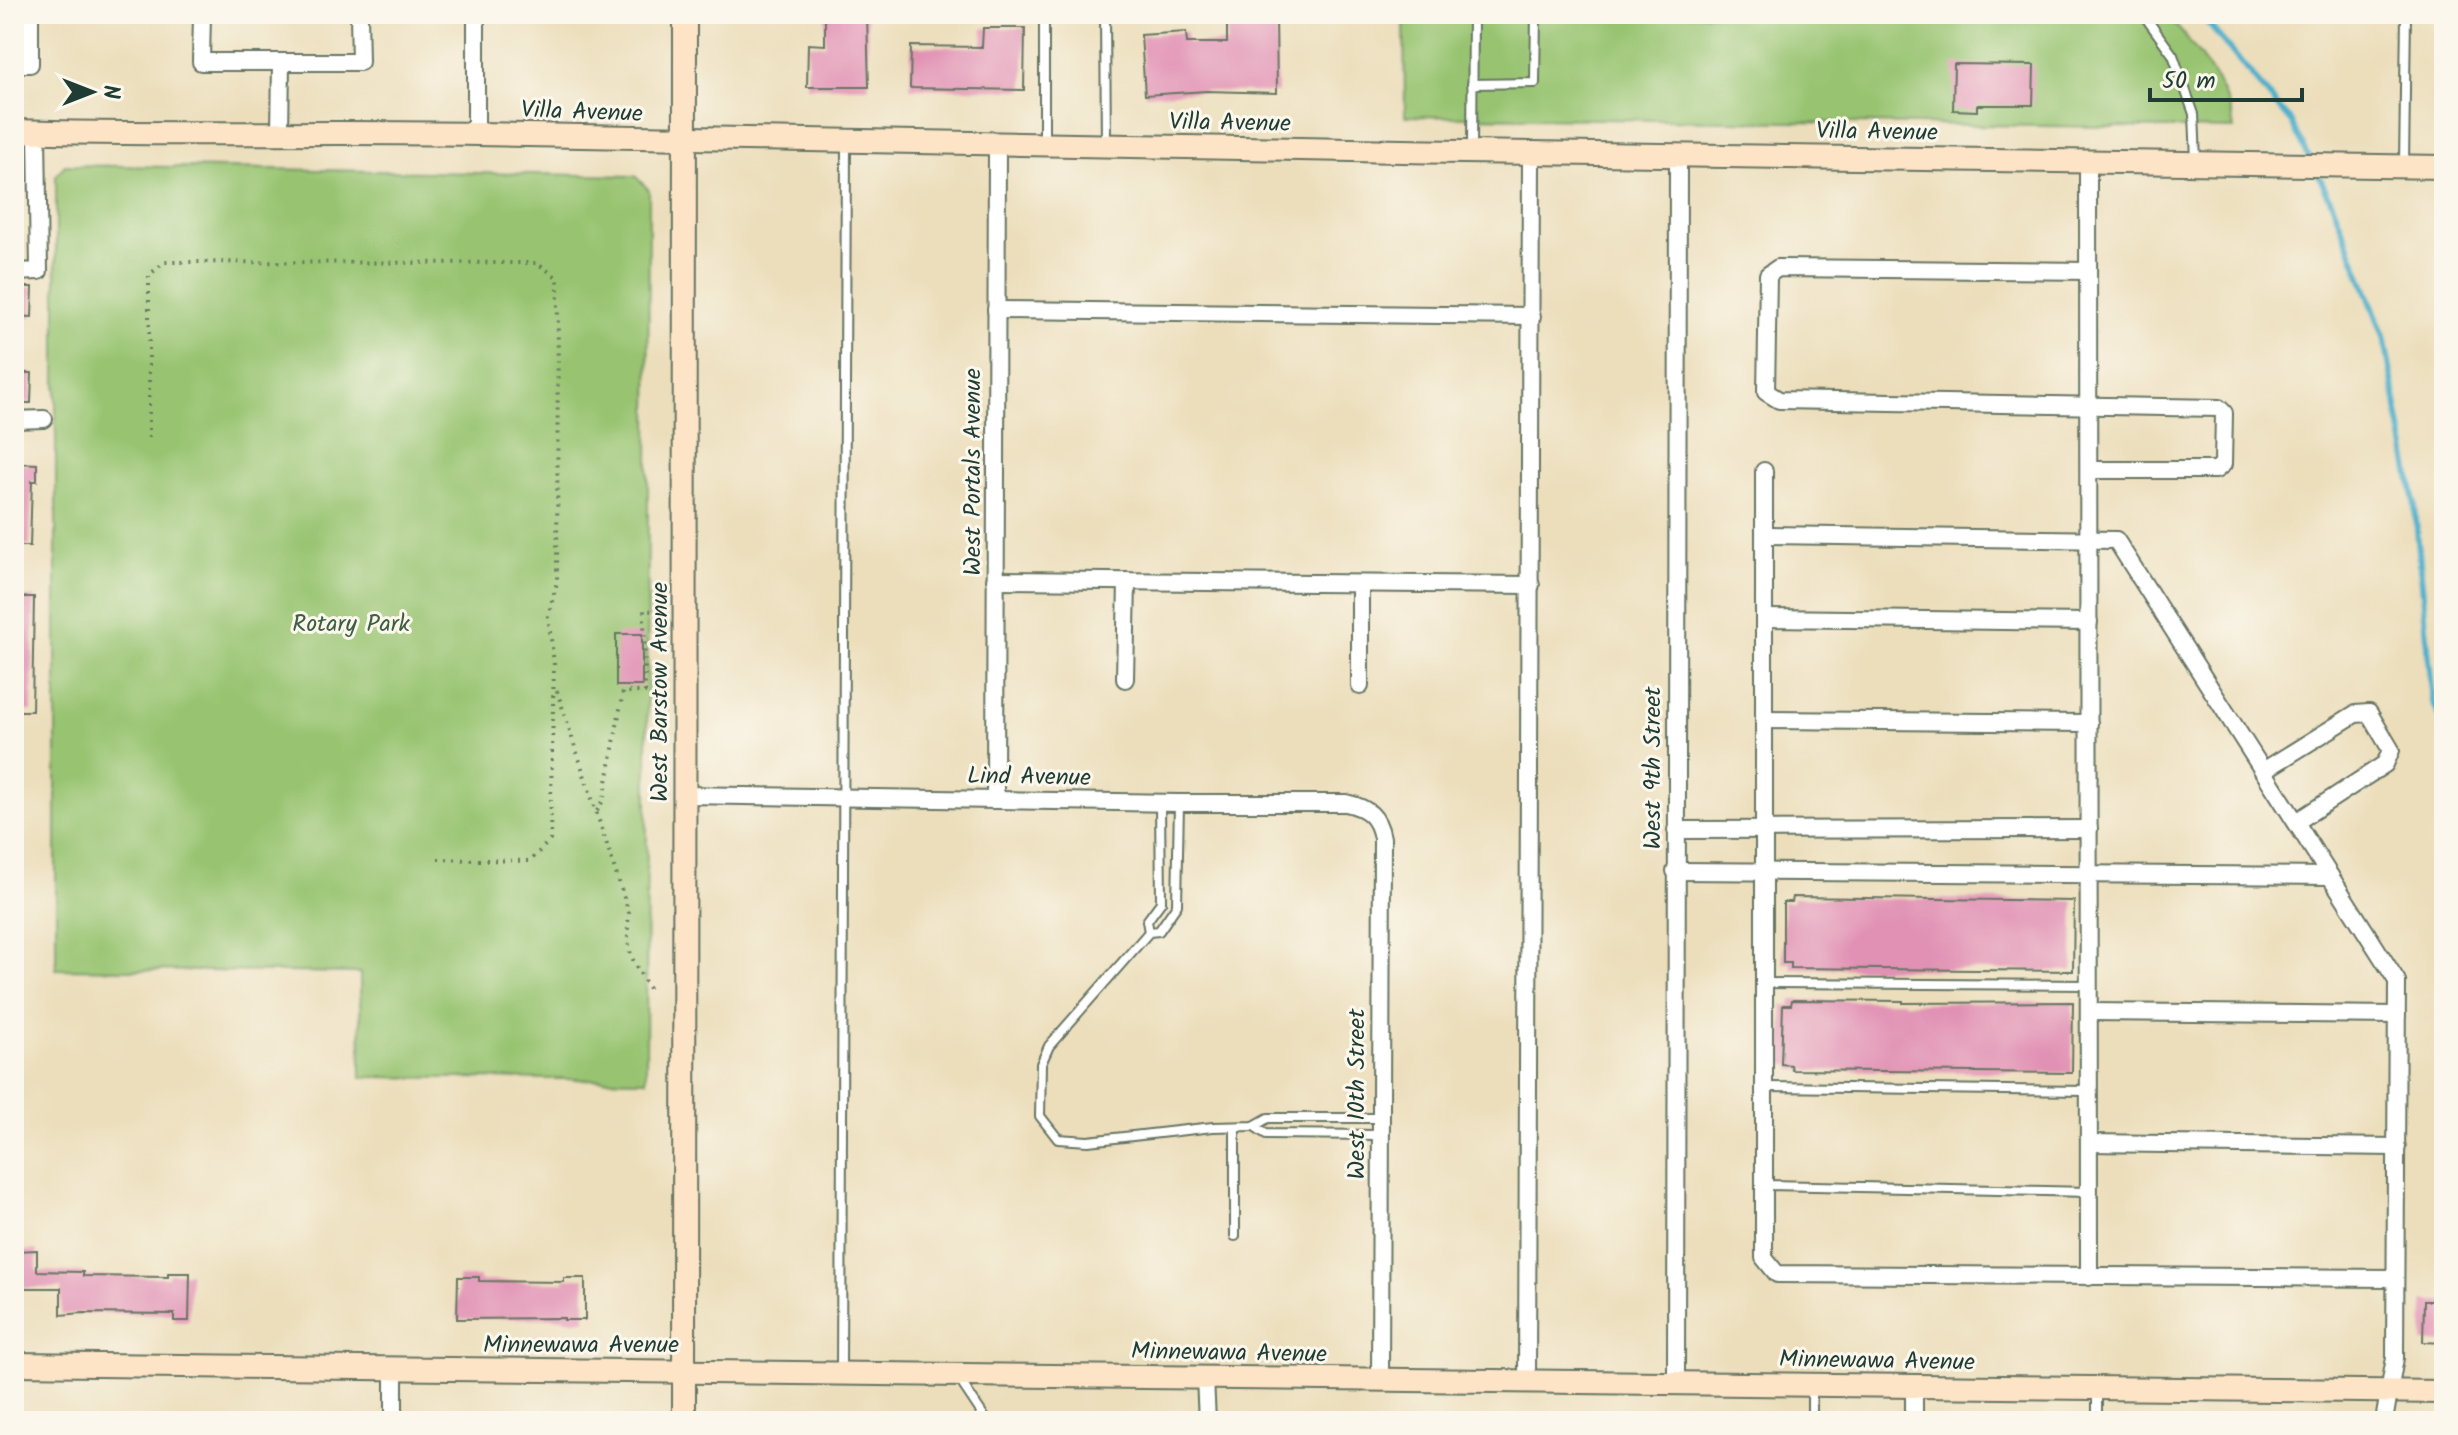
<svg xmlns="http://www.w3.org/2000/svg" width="2458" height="1435" viewBox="0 0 2458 1435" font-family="Kalam,sans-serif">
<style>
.green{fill:#98c471;stroke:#5c8052;stroke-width:2}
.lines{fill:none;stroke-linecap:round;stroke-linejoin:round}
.stream{stroke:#4bafca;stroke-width:6}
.building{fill:#e191b4}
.service-casing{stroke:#677563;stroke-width:12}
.minor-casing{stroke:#677563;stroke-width:20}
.secondary-casing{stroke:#677563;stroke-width:26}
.path{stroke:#677563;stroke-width:4;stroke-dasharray:2 6;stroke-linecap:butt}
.service{stroke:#fff;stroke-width:8}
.minor{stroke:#fff;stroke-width:16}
.secondary{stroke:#fee4c6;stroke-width:22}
.labels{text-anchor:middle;stroke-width:6;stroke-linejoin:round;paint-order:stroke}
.street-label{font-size:24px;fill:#1f3d34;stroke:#fbf7ec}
.park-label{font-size:24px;fill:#3d5f43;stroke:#fbf7ec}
</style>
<rect width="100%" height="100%" fill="#fbf7ec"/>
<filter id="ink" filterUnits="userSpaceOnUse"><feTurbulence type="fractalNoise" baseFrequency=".0125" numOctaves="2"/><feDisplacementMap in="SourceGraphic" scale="16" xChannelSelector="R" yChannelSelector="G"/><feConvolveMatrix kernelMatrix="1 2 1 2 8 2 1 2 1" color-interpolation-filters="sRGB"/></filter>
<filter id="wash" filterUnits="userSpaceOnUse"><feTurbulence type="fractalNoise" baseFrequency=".006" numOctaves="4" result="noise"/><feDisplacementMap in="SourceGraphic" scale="32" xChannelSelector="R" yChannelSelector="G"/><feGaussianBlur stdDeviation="1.8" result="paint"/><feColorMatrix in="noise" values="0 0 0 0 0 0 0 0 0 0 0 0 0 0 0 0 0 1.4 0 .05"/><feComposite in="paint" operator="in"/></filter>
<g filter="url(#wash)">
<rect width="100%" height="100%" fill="#ecdebb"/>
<g class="green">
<path d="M 1404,14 L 2167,14 C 2194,49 2228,83 2234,129 L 1405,116 Z"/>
<polygon points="65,165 635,176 649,190 646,1080 361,1077 360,973 56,969 56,175"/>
</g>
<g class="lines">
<g class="stream">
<polyline points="2200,14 2291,122 2310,159"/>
<polyline points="2317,172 2333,205 2384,336 2414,498 2433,702 2444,725"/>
</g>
</g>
<g id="blocks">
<g class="building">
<polygon points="825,14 867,14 869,87 807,87 808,44 825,45"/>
<polygon points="1227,14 1276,14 1277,93 1207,91 1145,95 1141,35 1186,32 1187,43 1227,43"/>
<polygon points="983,28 1025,28 1024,90 910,88 911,46 982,47"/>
<polygon points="1954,64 2034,65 2033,105 1977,105 1977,111 1953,110"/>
<polygon points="14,287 33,287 32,317 14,316"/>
<polygon points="14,373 32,373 31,403 14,403"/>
<polygon points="14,463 37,464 37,481 32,481 30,546 14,546"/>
<polygon points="14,597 34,597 32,711 14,711"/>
<rect x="616" y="634" width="26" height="52"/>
<polygon points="1793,897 2074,901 2073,971 1791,968 1791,963 1783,963 1783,902 1792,902"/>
<polygon points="1792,1000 1903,1001 1903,1003 2073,1002 2072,1073 1792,1070 1791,1065 1781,1064 1783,1005 1791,1005"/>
<polygon points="37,1250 37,1271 83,1272 83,1276 168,1277 168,1273 190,1273 189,1321 174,1321 174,1314 83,1313 61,1315 61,1288 14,1288 14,1251"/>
<polygon points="458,1277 479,1277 479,1281 564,1282 564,1278 585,1278 585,1320 564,1320 564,1318 457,1319"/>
<polygon points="2424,1301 2444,1301 2444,1343 2423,1342"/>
</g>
</g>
</g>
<g filter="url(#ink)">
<use href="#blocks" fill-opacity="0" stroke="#677563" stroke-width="2"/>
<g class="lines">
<defs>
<g id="service">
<polyline points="1105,14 1106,145"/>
<polyline points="2143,14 2173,55 2194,114 2196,160"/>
<polyline points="1472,84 1535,83 1536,14"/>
<polyline points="1044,141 1044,14"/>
<polyline points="1472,149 1473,14"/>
<polyline points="2404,165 2406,14"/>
<polyline points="1179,803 1177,905 1159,931 1149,932 1049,1046 1041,1064 1040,1116 1058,1139 1088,1141 1213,1127 1254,1126 1268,1118 1380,1118"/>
<polyline points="1149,932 1147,921 1161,902 1160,803"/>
<polyline points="1765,983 2088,985"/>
<polyline points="1765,1087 2088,1091"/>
<polyline points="1254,1126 1266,1134 1380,1135"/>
<polyline points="1765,1185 2089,1192"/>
<polyline points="1235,1236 1235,1127"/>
<polyline points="841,1373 846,142"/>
<polyline points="959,1379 987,1421"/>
<polyline points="1812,1421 1812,1386"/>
<polyline points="2097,1421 2097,1389"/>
</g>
<g id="minor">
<polyline points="202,14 201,62 360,62 359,14"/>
<polyline points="476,14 476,134"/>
<polyline points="14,64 30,64 30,14"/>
<polyline points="280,133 281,62"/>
<polyline points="2088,160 2089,1277"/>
<polyline points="2088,271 1778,268 1768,275 1766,392 1779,400 2219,408 2224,413 2223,464 2216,470 2089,470"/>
<polyline points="14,272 39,271 37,132"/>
<polyline points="996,310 1532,316"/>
<polyline points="14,420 44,419"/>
<polyline points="1764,471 1764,1258 1777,1274 2395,1278"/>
<polyline points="1764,535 2116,540 2397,981 2395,1358 2384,1421"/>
<polyline points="995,580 1531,585"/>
<polyline points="1360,584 1360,686"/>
<polyline points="1764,618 2089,622"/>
<polyline points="1125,679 1127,581"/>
<polyline points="1765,720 2089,723"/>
<polyline points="2263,771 2355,714 2369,713 2391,750 2385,764 2296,822"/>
<path d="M 685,795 L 1179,803 L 1346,803 C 1368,808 1378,816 1382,838 L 1380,1380"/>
<polyline points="995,800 997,143"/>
<polyline points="1676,830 2089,829"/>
<polyline points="1675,871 2330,876"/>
<polyline points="2089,1012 2397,1015"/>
<polyline points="2089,1143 2397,1147"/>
<polyline points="1205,1378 1207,1421"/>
<polyline points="1527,1382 1531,153"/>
<polyline points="1676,1383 1678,154"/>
<polyline points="1914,1386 1914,1421"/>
<polyline points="394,1421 394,1369"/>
</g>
<g id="secondary">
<path d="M 14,131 C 169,136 323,131 478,134 C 1133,146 1789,159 2444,167"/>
<polyline points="14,1364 2444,1392"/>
<polyline points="684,1421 685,14"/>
</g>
</defs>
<use href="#service" class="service-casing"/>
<use href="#minor" class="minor-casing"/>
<use href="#secondary" class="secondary-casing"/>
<g class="path">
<polyline points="149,438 149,275 165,262 537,263 558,278 557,582 548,616 554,663 550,840 530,861 435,859"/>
<path d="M 557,691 L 629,913 C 625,951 631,958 650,990"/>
<polyline points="597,811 604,799 623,692 645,692 644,610 651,611"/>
</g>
<use href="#service" class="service"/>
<use href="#minor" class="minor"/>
<use href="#secondary" class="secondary"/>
</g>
</g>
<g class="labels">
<g class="street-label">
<text transform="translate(582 111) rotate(2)" y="8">Villa Avenue</text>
<text transform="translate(1230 122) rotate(1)" y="8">Villa Avenue</text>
<text transform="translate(1877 131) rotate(1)" y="8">Villa Avenue</text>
<text transform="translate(972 472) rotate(-90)" y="8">West Portals Avenue</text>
<text transform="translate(659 692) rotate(-90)" y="8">West Barstow Avenue</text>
<text transform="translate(1652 768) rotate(-90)" y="8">West 9th Street</text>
<text transform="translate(1029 776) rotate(1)" y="8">Lind Avenue</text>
<text transform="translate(1356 1094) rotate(-90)" y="8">West 10th Street</text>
<text x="581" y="1352">Minnewawa Avenue</text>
<text transform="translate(1229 1352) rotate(1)" y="8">Minnewawa Avenue</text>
<text transform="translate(1877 1360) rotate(1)" y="8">Minnewawa Avenue</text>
</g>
<g class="park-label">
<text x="351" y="631">Rotary Park</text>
</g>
</g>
<rect width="2458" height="1435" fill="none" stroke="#fbf7ec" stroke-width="48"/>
<g transform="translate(92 92) rotate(90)" stroke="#fbf7ec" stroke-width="6" paint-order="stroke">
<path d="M0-6L14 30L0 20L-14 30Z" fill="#1f3d34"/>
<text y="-12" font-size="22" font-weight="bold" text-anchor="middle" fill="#1f3d34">N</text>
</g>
<path d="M2150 88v12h152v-12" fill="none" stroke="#1f3d34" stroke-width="4"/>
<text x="2162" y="88" font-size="24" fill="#1f3d34" stroke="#fbf7ec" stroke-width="6" paint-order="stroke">50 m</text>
</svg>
